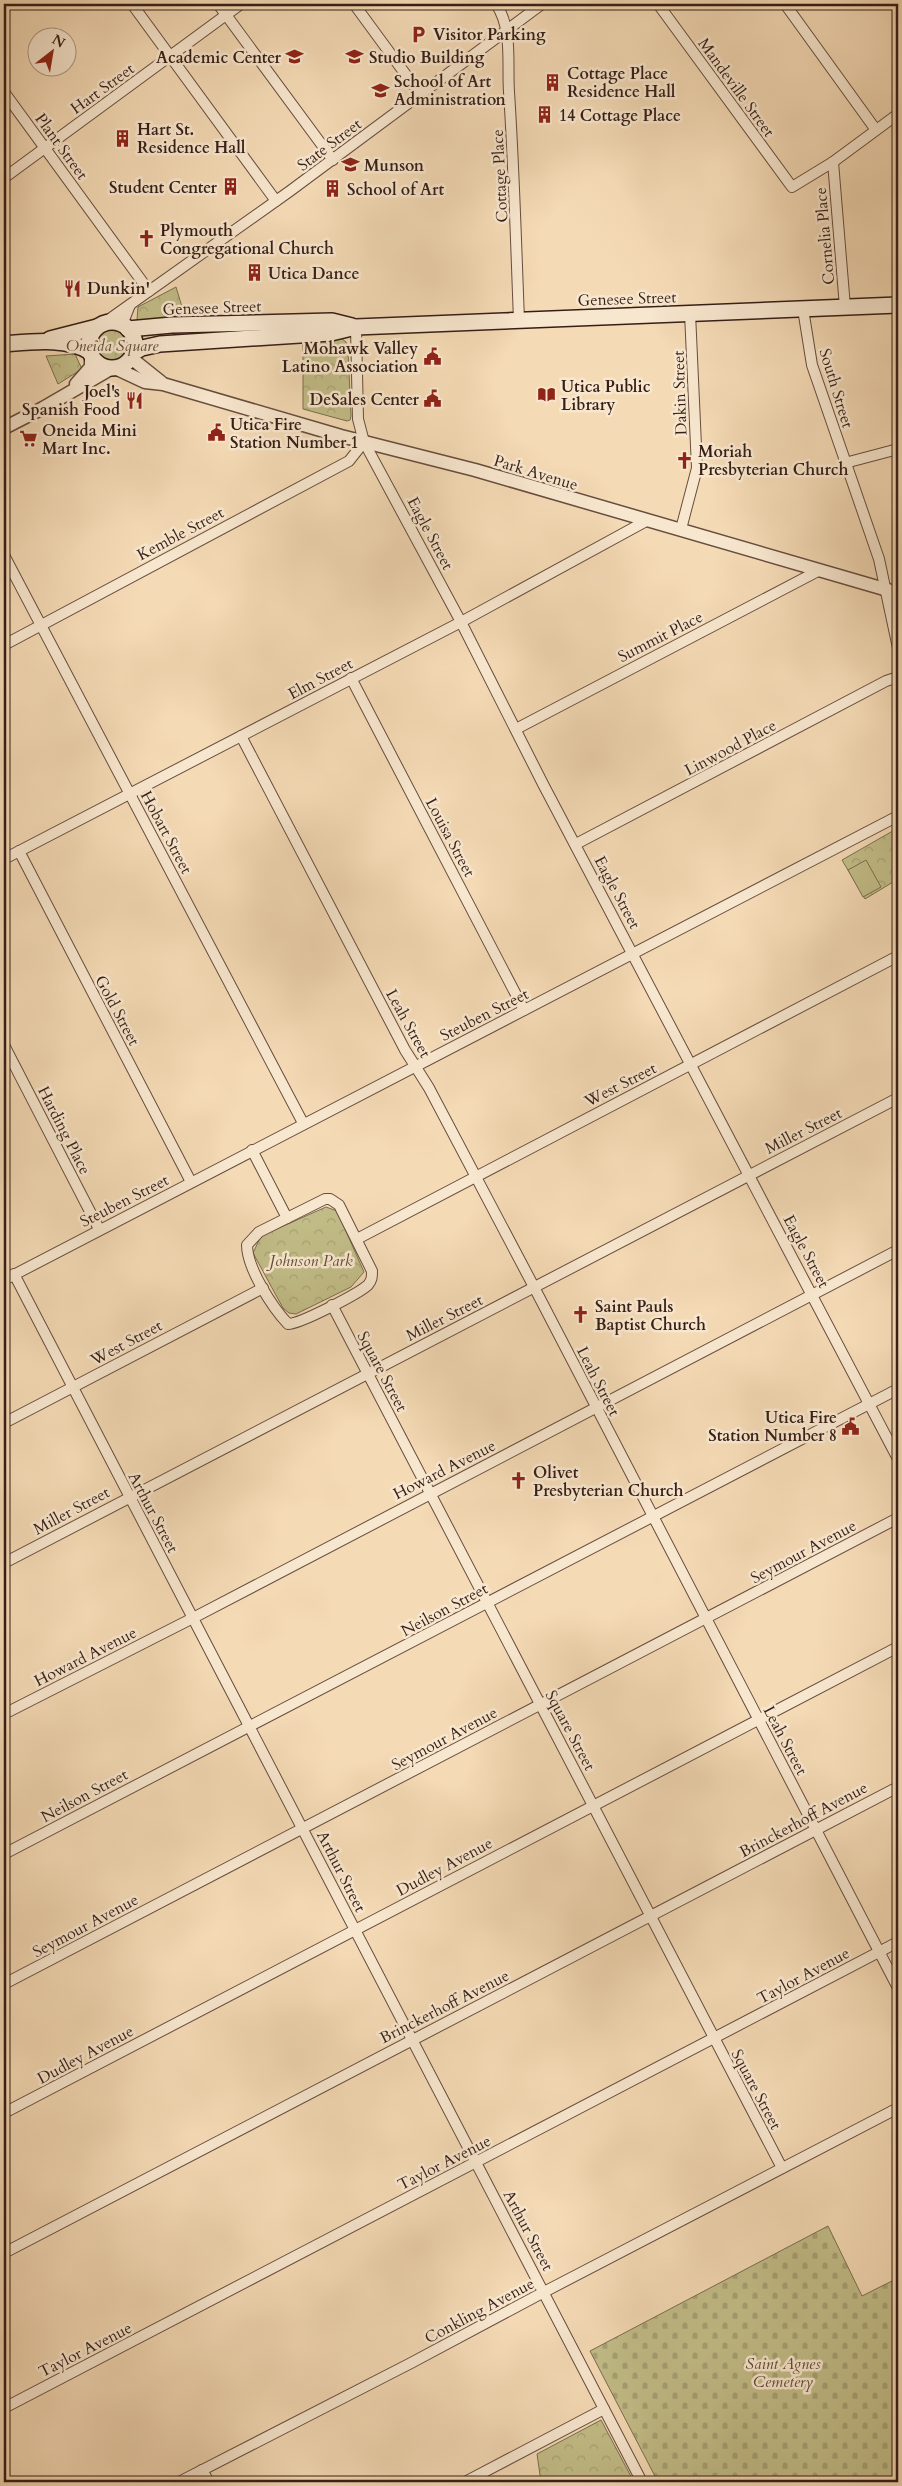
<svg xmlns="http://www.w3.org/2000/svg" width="902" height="2486" viewBox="0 0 902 2486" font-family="Cardo,serif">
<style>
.forest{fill:url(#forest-crowns);stroke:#7c6e4f}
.cemetery{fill:url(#cemetery-stones);stroke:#7c6e4f}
.garden{fill:#c2bd88;stroke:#7c6e4f}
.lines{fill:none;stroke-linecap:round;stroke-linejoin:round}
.minor-casing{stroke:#664d3e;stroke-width:12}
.tertiary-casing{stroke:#664d3e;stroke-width:15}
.secondary-casing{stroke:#361e16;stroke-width:18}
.minor{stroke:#f8e7cf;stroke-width:10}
.tertiary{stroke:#f8e7cf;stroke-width:12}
.secondary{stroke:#f8e7cf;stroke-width:15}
.labels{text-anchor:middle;stroke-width:5;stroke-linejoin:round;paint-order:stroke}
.poi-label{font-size:16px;font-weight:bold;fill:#361e16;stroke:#f8e7cf;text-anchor:start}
.street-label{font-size:16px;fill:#361e16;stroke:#f8e7cf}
.park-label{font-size:16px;font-style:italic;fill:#604e38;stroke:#f8e7cf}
</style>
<defs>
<pattern id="forest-crowns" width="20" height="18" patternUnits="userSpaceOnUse" patternTransform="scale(1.25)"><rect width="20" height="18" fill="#c2bd88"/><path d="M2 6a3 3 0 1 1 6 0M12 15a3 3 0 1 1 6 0" fill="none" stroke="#a7a275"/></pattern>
<pattern id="cemetery-stones" width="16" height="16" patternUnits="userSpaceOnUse" patternTransform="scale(1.25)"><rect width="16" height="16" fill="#c2bd88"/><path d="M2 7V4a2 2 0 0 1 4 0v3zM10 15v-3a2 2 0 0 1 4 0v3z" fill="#a7a275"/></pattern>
</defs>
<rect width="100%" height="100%" fill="#f4dab5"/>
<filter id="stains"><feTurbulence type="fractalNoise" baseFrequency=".004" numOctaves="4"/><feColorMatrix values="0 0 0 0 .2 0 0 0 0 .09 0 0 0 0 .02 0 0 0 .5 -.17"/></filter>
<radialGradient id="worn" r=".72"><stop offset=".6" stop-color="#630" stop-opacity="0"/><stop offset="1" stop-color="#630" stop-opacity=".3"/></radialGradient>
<g class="forest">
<path d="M 176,287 L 183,310 C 174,319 149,326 137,320 L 138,307 Z"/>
<circle cx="112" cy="345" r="22"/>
<polygon points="341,338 346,342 348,350 351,416 350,420 347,421 303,409 303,340"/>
<polygon points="75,354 82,369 58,384 46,356"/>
<polygon points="898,828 898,879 865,899 842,860"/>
<polygon points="326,1207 337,1211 364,1272 351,1287 296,1314 289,1313 283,1308 253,1253 261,1236"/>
<polygon points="601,2420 634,2482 541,2482 537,2454"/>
</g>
<polygon class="cemetery" points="828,2226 862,2296 898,2278 898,2482 658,2482 590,2351"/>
<polygon class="garden" points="866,860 881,887 863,897 848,870"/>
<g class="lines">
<defs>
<g id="minor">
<polyline points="132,4 276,201"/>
<polyline points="218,4 333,160"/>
<polyline points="354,4 420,94"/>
<path d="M 496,4 C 513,29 507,63 509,92 C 514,168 516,244 519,320"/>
<polyline points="658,4 792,187 833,162 898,114"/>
<polyline points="785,4 876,130"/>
<polyline points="4,92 149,291"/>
<polyline points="833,162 845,307"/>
<polyline points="4,178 241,4"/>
<polyline points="803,309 812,365 879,559 898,648"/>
<polyline points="104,323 290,191 542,4"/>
<polyline points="126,327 124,320 130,305"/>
<polyline points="356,327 358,419 364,442 461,622 543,784 898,1459"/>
<polyline points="845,463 898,449"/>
<polyline points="681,529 697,468 690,313"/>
<polyline points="4,555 303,1123"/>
<polyline points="4,645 349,461 364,442"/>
<polyline points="351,678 524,1010"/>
<polyline points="516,729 818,571"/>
<polyline points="241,736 405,1050 429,1088 534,1287 898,1988"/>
<polyline points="576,844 886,681 898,677"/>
<polyline points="19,851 191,1182"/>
<polyline points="4,859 461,622 648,520"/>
<polyline points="4,1045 99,1229"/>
<polyline points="252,1150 287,1218"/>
<path d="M 325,1199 L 330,1199 L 339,1205 L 372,1271 C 372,1277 372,1280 368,1285 C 358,1294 300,1324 288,1324 C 272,1307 247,1268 247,1245 L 259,1232 Z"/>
<polyline points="357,1239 898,956"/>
<polyline points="14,1274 642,2482"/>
<polyline points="4,1280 898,816"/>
<polyline points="332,1305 782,2168"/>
<polyline points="4,1423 263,1288"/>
<polyline points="4,1563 898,1098"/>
<polyline points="4,1714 193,1618 898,1250"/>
<polyline points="4,1854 898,1389"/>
<polyline points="4,1984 898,1518"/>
<polyline points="4,2113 898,1647"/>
<polyline points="4,2253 898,1787"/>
<polyline points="4,2408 898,1942"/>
<polyline points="202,2470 209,2482"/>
<polyline points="179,2482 411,2363 544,2292 898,2108"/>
<polyline points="465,2482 604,2409"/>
</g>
<g id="tertiary">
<polyline points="131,358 161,382"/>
<polyline points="115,368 145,382 163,384 341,436 475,470 898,593"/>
<polyline points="76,384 91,367 91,355"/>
<polyline points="4,428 43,408 112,368"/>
</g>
<g id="secondary">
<circle cx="112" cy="345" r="23"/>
<polyline points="128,329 172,325 332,321 352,326"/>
<polyline points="50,339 97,327"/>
<path d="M 4,344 C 30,342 67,337 90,352"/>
<polyline points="133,353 142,348 160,344 331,333 356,327 898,305"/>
</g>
</defs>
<use href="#minor" class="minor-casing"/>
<use href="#tertiary" class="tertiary-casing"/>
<use href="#secondary" class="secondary-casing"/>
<use href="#minor" class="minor"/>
<use href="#tertiary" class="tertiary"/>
<use href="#secondary" class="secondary"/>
</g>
<defs>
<symbol id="parking-bare" viewBox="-9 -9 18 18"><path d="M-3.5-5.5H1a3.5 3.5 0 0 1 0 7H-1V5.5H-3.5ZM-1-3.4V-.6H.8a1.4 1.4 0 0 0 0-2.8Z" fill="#8f2418" stroke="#f8e7cf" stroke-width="2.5" paint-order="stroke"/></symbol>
<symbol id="school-bare" viewBox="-9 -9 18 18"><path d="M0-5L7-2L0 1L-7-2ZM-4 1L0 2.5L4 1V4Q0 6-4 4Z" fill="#8f2418" stroke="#f8e7cf" stroke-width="2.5" paint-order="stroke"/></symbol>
<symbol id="building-bare" viewBox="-9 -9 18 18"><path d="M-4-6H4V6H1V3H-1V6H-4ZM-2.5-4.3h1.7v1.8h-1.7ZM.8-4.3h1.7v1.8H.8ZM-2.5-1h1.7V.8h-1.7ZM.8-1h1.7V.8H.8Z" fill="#8f2418" stroke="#f8e7cf" stroke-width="2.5" paint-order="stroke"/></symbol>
<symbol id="university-bare" viewBox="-9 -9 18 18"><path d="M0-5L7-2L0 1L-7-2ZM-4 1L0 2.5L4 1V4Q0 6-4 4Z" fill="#8f2418" stroke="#f8e7cf" stroke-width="2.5" paint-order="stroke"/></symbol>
<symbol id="church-bare" viewBox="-9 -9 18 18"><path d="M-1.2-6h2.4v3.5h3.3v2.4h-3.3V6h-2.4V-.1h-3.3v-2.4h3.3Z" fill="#8f2418" stroke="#f8e7cf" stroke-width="2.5" paint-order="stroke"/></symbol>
<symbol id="restaurant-bare" viewBox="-9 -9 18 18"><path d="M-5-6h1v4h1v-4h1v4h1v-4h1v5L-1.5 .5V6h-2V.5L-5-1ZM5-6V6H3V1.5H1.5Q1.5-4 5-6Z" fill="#8f2418" stroke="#f8e7cf" stroke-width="2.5" paint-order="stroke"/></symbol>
<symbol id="civic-bare" viewBox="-9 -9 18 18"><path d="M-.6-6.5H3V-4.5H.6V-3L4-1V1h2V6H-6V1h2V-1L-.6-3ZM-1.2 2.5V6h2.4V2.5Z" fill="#8f2418" stroke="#f8e7cf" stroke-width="2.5" paint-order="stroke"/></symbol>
<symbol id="library-bare" viewBox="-9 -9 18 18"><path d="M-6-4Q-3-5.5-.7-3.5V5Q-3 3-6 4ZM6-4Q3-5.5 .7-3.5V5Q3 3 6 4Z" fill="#8f2418" stroke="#f8e7cf" stroke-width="2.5" paint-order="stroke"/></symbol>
<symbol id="supermarket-bare" viewBox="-9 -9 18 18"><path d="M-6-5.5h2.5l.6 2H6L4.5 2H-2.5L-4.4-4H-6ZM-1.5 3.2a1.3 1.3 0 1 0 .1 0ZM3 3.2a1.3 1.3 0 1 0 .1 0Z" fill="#8f2418" stroke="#f8e7cf" stroke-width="2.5" paint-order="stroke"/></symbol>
</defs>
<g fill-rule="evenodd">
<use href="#parking-bare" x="406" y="22" width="25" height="25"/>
<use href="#school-bare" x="282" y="44" width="25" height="25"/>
<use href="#school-bare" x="342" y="44" width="25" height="25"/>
<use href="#building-bare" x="540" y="70" width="25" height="25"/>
<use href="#school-bare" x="368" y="78" width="25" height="25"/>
<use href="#building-bare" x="532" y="102" width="25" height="25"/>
<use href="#building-bare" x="110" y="126" width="25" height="25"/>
<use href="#university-bare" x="338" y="152" width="25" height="25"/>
<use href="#building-bare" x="218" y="174" width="25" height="25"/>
<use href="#building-bare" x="320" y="176" width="25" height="25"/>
<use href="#church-bare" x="134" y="226" width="25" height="25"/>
<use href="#building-bare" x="242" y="260" width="25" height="25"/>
<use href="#restaurant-bare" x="60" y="276" width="25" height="25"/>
<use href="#civic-bare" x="420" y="344" width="25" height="25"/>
<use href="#library-bare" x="534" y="382" width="25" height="25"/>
<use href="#civic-bare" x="420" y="386" width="25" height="25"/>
<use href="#restaurant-bare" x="122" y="388" width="25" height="25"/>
<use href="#civic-bare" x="204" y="420" width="25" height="25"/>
<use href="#supermarket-bare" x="16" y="426" width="25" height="25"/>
<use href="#church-bare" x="672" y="448" width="25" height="25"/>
<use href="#church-bare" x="568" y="1302" width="25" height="25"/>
<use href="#civic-bare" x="838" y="1414" width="25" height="25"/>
<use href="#church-bare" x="506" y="1468" width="25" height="25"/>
</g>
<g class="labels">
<g class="poi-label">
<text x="433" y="40">Visitor Parking</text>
<text x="281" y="63" text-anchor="end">Academic Center</text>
<text x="369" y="63">Studio Building</text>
<text x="567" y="79">Cottage Place<tspan x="567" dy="18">Residence Hall</tspan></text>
<text x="394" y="87">School of Art<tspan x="394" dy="18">Administration</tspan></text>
<text x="559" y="121">14 Cottage Place</text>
<text x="137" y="135">Hart St.<tspan x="137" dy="18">Residence Hall</tspan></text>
<text x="364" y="171">Munson</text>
<text x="217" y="193" text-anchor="end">Student Center</text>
<text x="347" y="195">School of Art</text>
<text x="160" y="236">Plymouth<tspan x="160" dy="18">Congregational Church</tspan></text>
<text x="268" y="279">Utica Dance</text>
<text x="87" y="294">Dunkin'</text>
<text x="418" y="354" text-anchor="end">Mohawk Valley<tspan x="418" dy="18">Latino Association</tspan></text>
<text x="561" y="392">Utica Public<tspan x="561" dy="18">Library</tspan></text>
<text x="120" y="397" text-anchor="end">Joel's<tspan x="120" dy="18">Spanish Food</tspan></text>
<text x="419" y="405" text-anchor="end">DeSales Center</text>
<text x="230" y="430">Utica Fire<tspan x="230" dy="18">Station Number 1</tspan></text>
<text x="42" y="436">Oneida Mini<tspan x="42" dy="18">Mart Inc.</tspan></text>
<text x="698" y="457">Moriah<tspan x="698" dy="18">Presbyterian Church</tspan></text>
<text x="595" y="1312">Saint Pauls<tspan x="595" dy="18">Baptist Church</tspan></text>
<text x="837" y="1423" text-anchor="end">Utica Fire<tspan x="837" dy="18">Station Number 8</tspan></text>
<text x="533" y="1478">Olivet<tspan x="533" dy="18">Presbyterian Church</tspan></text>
</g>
<g class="street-label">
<text transform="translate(737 87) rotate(54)" y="6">Mandeville Street</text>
<text transform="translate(102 88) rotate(-36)" y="6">Hart Street</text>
<text transform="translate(329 144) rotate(-37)" y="6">State Street</text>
<text transform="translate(62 146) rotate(54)" y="6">Plant Street</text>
<text transform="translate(499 176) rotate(-93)" y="6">Cottage Place</text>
<text transform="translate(824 236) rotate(-95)" y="6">Cornelia Place</text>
<text transform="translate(627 298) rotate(-2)" y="6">Genesee Street</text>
<text transform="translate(212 307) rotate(-2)" y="6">Genesee Street</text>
<text transform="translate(837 388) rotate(73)" y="6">South Street</text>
<text transform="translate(679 393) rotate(-92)" y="6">Dakin Street</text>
<text transform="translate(536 472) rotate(17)" y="6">Park Avenue</text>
<text transform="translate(180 533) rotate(-28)" y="6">Kemble Street</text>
<text transform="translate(431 533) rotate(62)" y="6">Eagle Street</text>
<text transform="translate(660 636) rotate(-27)" y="6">Summit Place</text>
<text transform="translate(320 678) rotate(-28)" y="6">Elm Street</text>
<text transform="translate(730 747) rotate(-28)" y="6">Linwood Place</text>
<text transform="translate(167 832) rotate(62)" y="6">Hobart Street</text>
<text transform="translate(451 837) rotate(62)" y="6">Louisa Street</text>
<text transform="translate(618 892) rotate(62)" y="6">Eagle Street</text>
<text transform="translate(118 1010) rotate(62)" y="6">Gold Street</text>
<text transform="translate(484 1014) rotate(-27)" y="6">Steuben Street</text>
<text transform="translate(409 1023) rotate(61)" y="6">Leah Street</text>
<text transform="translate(620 1084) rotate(-27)" y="6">West Street</text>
<text transform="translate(65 1130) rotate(63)" y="6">Harding Place</text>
<text transform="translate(803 1130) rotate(-27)" y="6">Miller Street</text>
<text transform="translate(124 1200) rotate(-27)" y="6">Steuben Street</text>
<text transform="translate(807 1251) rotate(62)" y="6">Eagle Street</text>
<text transform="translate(444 1317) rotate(-27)" y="6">Miller Street</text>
<text transform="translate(126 1342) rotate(-28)" y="6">West Street</text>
<text transform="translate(383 1371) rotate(62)" y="6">Square Street</text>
<text transform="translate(599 1381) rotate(63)" y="6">Leah Street</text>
<text transform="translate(444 1469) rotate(-27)" y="6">Howard Avenue</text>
<text transform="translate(71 1510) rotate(-28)" y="6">Miller Street</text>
<text transform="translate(154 1512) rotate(62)" y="6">Arthur Street</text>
<text transform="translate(803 1551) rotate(-28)" y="6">Seymour Avenue</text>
<text transform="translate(444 1609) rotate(-28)" y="6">Neilson Street</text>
<text transform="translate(85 1656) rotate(-27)" y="6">Howard Avenue</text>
<text transform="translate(571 1730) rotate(62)" y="6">Square Street</text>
<text transform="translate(444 1738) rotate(-28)" y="6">Seymour Avenue</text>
<text transform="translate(786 1740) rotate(62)" y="6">Leah Street</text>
<text transform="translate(84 1795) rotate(-28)" y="6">Neilson Street</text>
<text transform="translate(803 1819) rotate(-28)" y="6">Brinckerhoff Avenue</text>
<text transform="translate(444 1866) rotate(-28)" y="6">Dudley Avenue</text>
<text transform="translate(342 1871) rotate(63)" y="6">Arthur Street</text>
<text transform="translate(85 1925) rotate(-28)" y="6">Seymour Avenue</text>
<text transform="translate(803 1975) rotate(-28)" y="6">Taylor Avenue</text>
<text transform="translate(444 2006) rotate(-27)" y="6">Brinckerhoff Avenue</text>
<text transform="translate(85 2054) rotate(-28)" y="6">Dudley Avenue</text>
<text transform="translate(757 2089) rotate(62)" y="6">Square Street</text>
<text transform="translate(444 2162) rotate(-27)" y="6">Taylor Avenue</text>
<text transform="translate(529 2230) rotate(62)" y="6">Arthur Street</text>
<text transform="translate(479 2310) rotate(-28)" y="6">Conkling Avenue</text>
<text transform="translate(85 2349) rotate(-27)" y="6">Taylor Avenue</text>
</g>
<g class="park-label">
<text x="112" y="351">Oneida Square</text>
<text x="311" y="1266">Johnson Park</text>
<text x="783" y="2369">Saint Agnes<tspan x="783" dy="18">Cemetery</tspan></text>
</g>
</g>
<rect width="902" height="2486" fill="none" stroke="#f4dab5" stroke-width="20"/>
<rect x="5" y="5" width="892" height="2476" fill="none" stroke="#361e16" stroke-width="2.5"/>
<rect x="10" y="10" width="882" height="2466" fill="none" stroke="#361e16"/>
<g transform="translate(52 52) rotate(31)"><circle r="24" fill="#f8e7cf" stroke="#aa9785"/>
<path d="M0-4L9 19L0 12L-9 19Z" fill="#8f2418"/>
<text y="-8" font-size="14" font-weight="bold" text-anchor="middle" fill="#361e16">N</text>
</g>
<rect width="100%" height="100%" filter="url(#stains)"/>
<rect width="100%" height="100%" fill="url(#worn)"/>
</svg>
